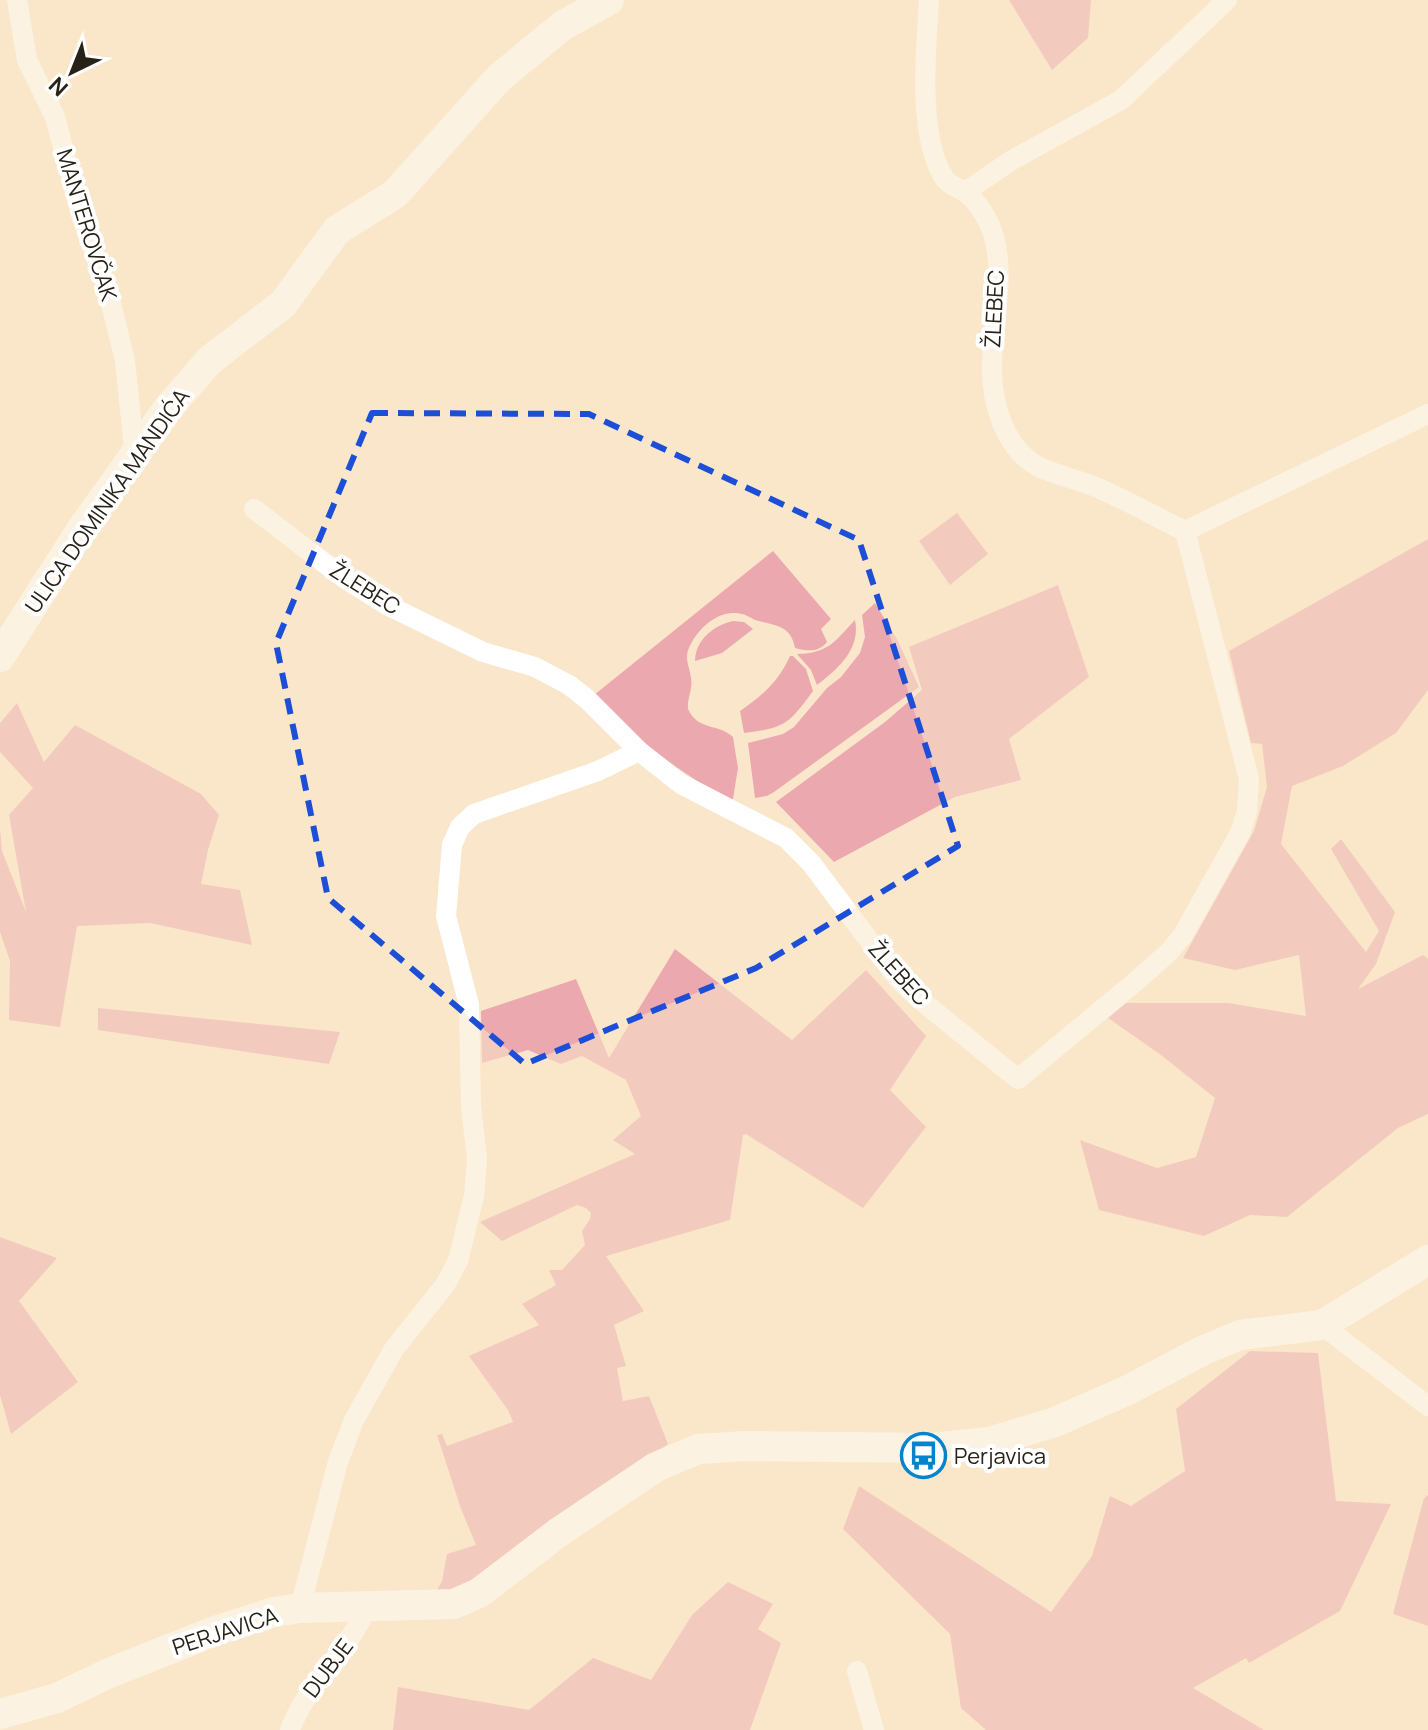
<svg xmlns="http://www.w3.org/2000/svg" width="1428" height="1730" viewBox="0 0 1428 1730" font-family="Manrope,sans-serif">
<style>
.green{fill:#eca8af}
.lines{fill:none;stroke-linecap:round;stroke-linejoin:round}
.street{stroke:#fff;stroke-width:20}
.secondary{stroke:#fff;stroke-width:30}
.marked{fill:none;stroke:#1d4ed8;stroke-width:6;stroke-dasharray:16 10;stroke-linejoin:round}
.labels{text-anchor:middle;stroke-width:8;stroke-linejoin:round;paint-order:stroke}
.street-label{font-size:22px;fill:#282117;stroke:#fff}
.poi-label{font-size:22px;fill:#282117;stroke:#fff;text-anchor:start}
</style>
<rect width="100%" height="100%" fill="#fae7cb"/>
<g class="green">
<polygon points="1009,0 1091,0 1088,38 1052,70"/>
<polygon points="957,513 988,554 950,585 919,541"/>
<polygon points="1428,539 1428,690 1396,733 1343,766 1292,786 1281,844 1366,952 1379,931 1331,849 1341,839 1395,912 1376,964 1358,989 1423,955 1428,959 1428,1114 1398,1128 1287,1217 1250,1215 1204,1236 1099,1210 1080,1140 1157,1168 1196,1157 1215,1098 1161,1055 1108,1018 1126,1003 1228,1003 1306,1016 1299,955 1235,970 1183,958 1254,831 1267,787 1262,744 1251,743 1229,651"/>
<path d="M 773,551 L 831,619 L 821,629 L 827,642 C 818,653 807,651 795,648 C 791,626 777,626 759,621 C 753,620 748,615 742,614 C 719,608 697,629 689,648 C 684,659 690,668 691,678 C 693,689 687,698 688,709 C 698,731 718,723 733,737 L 738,768 L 733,799 L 724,799 L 648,748 L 594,695 Z"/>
<polygon points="1058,585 1089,677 1009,739 1021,780 955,797 834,862 776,802 885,722 922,690 909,647"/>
<polygon points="875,603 898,641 919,687 774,792 767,796 755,798 748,743 783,734 794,727 827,688 841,677 860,653 865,637 862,615"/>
<path d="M 855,620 C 861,649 838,669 817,685 L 811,670 L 797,654 C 829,653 834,642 855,620 Z"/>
<path d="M 733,621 L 744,622 L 753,629 L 722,653 L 695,661 C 695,640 714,625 733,621 Z"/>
<path d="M 790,656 L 793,656 L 806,669 L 813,691 C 789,724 785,728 744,733 L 740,711 C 762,696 779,681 790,656 Z"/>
<polygon points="17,703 44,762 75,725 201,794 219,815 208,850 201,884 240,890 252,945 150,923 77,926 60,1027 9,1020 10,961 0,932 0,828 2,851 26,912 9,815 33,788 0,752 0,723"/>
<polygon points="675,949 792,1040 866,970 926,1036 890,1090 926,1127 863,1208 746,1134 743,1135 730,1220 606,1256 644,1311 614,1325 626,1366 617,1368 623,1401 649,1396 668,1444 472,1591 437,1590 442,1581 447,1554 476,1545 461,1509 437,1435 442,1434 447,1446 513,1422 508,1410 469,1356 539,1325 522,1304 556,1285 549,1270 562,1270 585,1245 582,1231 590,1219 591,1213 586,1208 577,1205 502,1241 480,1222 635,1154 613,1140 641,1116 626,1080 582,1056 561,1064 528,1050 482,1063 481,1011 576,979 609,1058"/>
<polygon points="98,1008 340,1032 329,1064 98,1030"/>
<polygon points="0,1237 57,1258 19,1301 78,1382 11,1434 0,1395"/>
<polygon points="1250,1351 1318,1353 1336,1501 1391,1504 1340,1611 1249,1663 1246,1658 1193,1688 1264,1730 986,1730 961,1708 950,1634 843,1529 859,1486 1051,1612 1092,1556 1110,1496 1131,1506 1185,1471 1176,1409"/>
<polygon points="1428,1495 1428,1626 1393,1614 1424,1498"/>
<polygon points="728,1582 773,1604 758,1629 781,1643 750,1730 393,1730 398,1687 529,1710 593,1658 651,1680 692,1615"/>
</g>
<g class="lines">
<g class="street">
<polyline points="17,0 27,60 55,117 80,212 109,295 125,361 135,457"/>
<polyline points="965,192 1012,160 1121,100 1227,0"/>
<path d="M 254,509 L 344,578 L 387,605 L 483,652 L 535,667 L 569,685 L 587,699 L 639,751 L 681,784 L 786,838 L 811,863 L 898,979 L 918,998 L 1018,1079 L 1134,983 L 1169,952 L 1183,935 L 1240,833 L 1247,812 L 1249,779 L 1185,531 C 1156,517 1128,501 1098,488 C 1080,480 1059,476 1041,468 C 1004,450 991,402 992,364 C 993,323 1005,278 994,237 C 990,222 978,201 965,192 C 958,187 950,186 945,179 C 917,138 926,48 929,0"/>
<polyline points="1185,531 1428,414"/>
<polyline points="1322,1325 1428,1406"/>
<polyline points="300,1608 338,1462 354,1420 394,1349 445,1285 458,1261 474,1196 477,1159 471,1106 469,1005 446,916 452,845 460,827 474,814 598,771 639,751"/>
<polyline points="857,1671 874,1730"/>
<path d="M 290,1730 C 307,1683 349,1652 367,1606"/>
</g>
<g class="secondary">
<polyline points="0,657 81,530 169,407 210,360 283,304 337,230 395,194 499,78 562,26 609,0"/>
<polyline points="0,1714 57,1698 107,1674 215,1631 274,1612 300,1608 454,1604 479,1593 559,1532 656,1467 698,1449 746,1446 930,1448 989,1442 1055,1422 1128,1390 1204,1350 1240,1335 1322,1325 1428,1260"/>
</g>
</g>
<path d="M0 0H1428V1730H0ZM 372,413 L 589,414 L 859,540 L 958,846 L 756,968 L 525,1064 L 328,898 L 276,643 Z" fill="#fae7cb" fill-opacity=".55" fill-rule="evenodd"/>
<path class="marked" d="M 372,413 L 589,414 L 859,540 L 958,846 L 756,968 L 525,1064 L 328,898 L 276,643 Z"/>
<defs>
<symbol id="bus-ring" viewBox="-11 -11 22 22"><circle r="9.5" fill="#fff" stroke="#0384cc" stroke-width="1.5"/><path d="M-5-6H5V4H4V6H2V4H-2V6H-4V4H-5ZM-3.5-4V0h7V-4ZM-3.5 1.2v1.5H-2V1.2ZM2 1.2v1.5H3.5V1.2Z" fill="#0384cc"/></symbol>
</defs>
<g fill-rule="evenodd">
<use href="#bus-ring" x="898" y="1430" width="51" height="51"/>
</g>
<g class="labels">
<g class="street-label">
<text transform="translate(87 225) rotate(73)" y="8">MANTEROVČAK</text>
<text transform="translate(994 309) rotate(-87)" y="8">ŽLEBEC</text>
<text transform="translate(107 501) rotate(-55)" y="8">ULICA DOMINIKA MANDIĆA</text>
<text transform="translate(365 588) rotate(32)" y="8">ŽLEBEC</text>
<text transform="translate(899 973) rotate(48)" y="8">ŽLEBEC</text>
<text transform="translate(225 1631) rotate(-18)" y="8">PERJAVICA</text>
<text transform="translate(328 1668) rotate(-53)" y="8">DUBJE</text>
</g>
<g class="poi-label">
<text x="954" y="1464">Perjavica</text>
</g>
</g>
<g transform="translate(72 72) rotate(223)" stroke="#ffffff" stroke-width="6" paint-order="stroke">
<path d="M0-6L14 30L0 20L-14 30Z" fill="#282117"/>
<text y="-12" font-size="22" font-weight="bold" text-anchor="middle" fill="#282117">N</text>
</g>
</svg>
